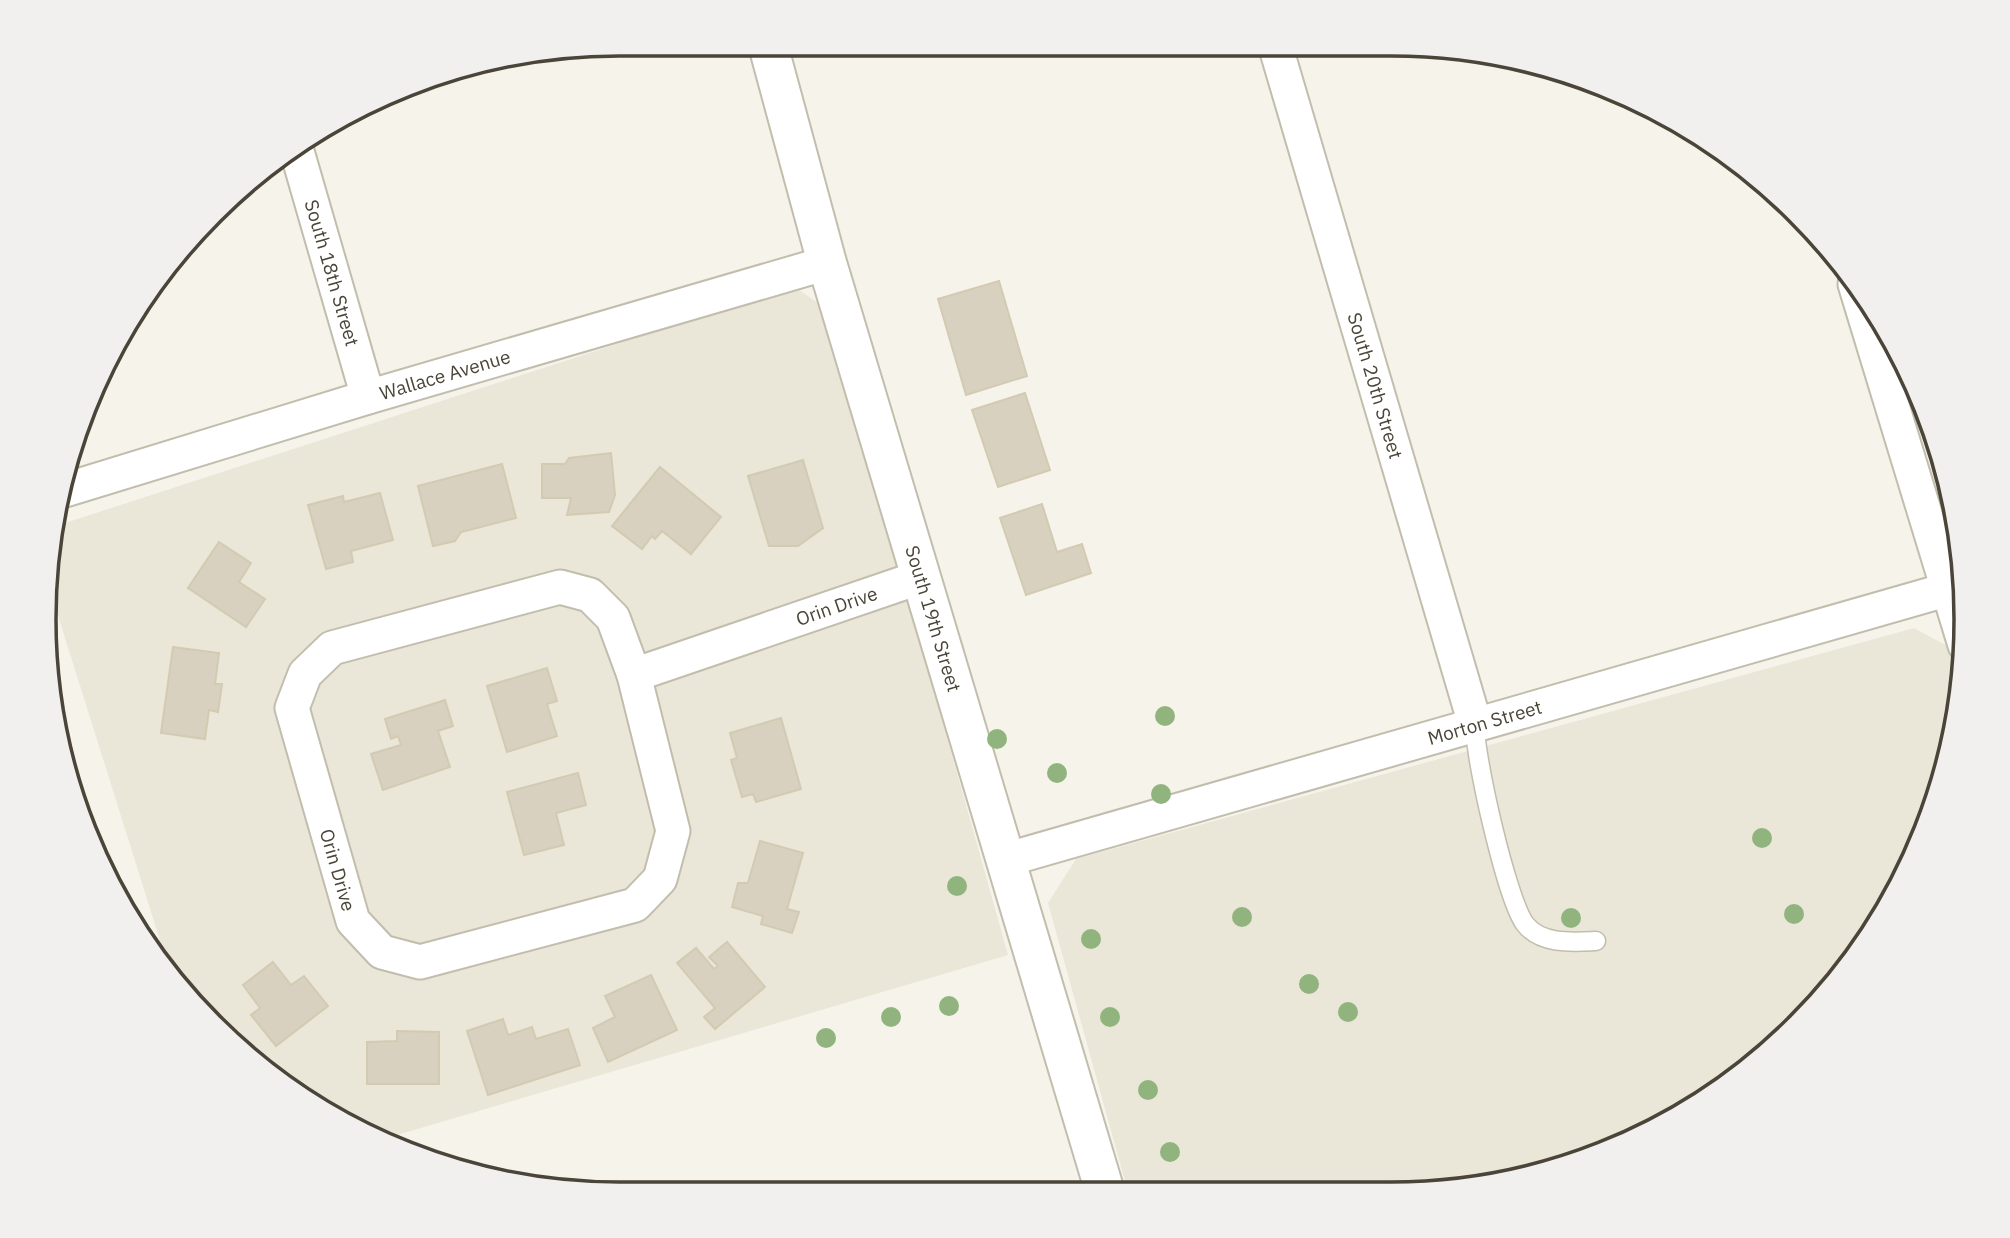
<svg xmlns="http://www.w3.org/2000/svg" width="2010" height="1238" viewBox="0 0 2010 1238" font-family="'IBM Plex Sans',sans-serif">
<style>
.residential{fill:#eae6d8}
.building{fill:#d8d1bf;stroke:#d3cab2;stroke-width:2}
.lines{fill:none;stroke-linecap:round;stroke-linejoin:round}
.service-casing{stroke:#c2bdac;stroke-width:21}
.minor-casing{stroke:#c2bdac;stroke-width:37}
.tertiary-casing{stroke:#c2bdac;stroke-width:42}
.service{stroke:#fff;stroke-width:18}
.minor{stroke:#fff;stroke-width:33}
.tertiary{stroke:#fff;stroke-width:38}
.tree{fill:#91b47f}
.labels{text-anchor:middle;stroke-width:7;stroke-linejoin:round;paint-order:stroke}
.street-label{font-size:19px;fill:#4a4538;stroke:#fff}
.rim{fill:none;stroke:#4a4538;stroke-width:3.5}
</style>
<rect width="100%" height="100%" fill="#f6f3ea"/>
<g class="residential">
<polygon points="799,290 827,309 1008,955 380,1140 269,1076 169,969 49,587 59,525 762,297"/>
<polygon points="1914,628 1949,647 1960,689 1947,767 1907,873 1848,969 1770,1052 1678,1117 1540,1175 1429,1193 1128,1192 1048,903 1076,859"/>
</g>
<g class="building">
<polygon points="999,281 1027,376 966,395 938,299"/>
<polygon points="1025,393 1050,470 998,487 972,410"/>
<polygon points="611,453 615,495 609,512 567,515 571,498 542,498 542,464 565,464 569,458"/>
<polygon points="803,460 823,528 798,546 769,546 748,476"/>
<polygon points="502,464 516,518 461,532 455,541 433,546 418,486"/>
<polygon points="660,467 721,517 691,554 662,531 655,539 652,536 642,549 612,526"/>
<polygon points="380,493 393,540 351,551 353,562 326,569 308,505 343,496 344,502"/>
<polygon points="1042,504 1057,552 1082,544 1091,573 1026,595 1000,518"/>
<polygon points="219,542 251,563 239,582 265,599 246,627 188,588"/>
<polygon points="173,647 219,653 215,684 222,684 218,712 209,710 205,739 161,733"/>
<polygon points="547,668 557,701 547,704 557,736 507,752 487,686"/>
<polygon points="445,700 453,726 438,731 450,767 383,790 371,754 401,745 398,736 391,739 385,719"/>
<polygon points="781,718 801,789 756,802 753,794 742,797 731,760 737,758 730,733"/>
<polygon points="578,773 586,805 556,813 564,845 524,855 507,792"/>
<polygon points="760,841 803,853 787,909 799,912 792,933 761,924 763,916 732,907 738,883 748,883"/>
<polygon points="727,942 765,987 715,1029 704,1017 715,1008 677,963 696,948 714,969 718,966 709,957"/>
<polygon points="273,962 291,985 304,976 328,1006 276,1046 251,1015 260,1008 243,985"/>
<polygon points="651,975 677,1030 608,1062 593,1028 615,1017 605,996"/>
<polygon points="503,1019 508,1035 532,1027 536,1039 568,1029 580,1065 488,1095 467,1031"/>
<polygon points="397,1031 439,1032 439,1084 367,1084 367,1042 397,1041"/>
</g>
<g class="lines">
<defs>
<path id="service" d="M 1475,724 C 1474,756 1507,900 1525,924 C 1541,945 1573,942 1596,941"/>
<g id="minor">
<path id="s1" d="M 1276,48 L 1475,724"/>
<path id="s2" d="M 296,148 L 368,397"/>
<polyline points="1855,284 1965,645"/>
<path id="s3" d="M 65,490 L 368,397 L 827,263"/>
<polygon points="560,587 590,595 613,618 634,675 673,831 660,879 635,905 420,962 382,952 353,921 292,708 305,674 332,648"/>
<path id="s4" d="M 634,675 L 921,577"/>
<path id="s5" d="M 1005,860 L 1963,585"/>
</g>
<g id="tertiary">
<path id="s6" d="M 768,45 L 827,263 L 1105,1192"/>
</g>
</defs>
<use href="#service" class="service-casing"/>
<use href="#minor" class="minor-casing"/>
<use href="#tertiary" class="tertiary-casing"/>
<use href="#service" class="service"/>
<use href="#minor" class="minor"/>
<use href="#tertiary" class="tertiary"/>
</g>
<g class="tree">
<circle cx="1165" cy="716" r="10"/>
<circle cx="997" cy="739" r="10"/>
<circle cx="1057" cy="773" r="10"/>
<circle cx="1161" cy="794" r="10"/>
<circle cx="1762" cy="838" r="10"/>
<circle cx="957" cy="886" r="10"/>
<circle cx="1794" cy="914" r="10"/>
<circle cx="1242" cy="917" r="10"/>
<circle cx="1571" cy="918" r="10"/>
<circle cx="1091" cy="939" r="10"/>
<circle cx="1309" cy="984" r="10"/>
<circle cx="949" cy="1006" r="10"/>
<circle cx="1348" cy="1012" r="10"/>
<circle cx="891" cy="1017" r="10"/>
<circle cx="1110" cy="1017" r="10"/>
<circle cx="826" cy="1038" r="10"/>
<circle cx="1148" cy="1090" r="10"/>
<circle cx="1170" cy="1152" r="10"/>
</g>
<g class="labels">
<g class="street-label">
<text dy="7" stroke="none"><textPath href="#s2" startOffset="130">South 18th Street</textPath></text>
<text dy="7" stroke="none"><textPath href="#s3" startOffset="397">Wallace Avenue</textPath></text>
<text dy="7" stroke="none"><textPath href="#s1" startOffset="352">South 20th Street</textPath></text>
<text dy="7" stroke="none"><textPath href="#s4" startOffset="214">Orin Drive</textPath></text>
<text dy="7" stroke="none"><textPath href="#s6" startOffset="597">South 19th Street</textPath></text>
<text dy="7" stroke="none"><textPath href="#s5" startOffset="499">Morton Street</textPath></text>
<text transform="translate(338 870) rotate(74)" y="7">Orin Drive</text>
</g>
</g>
<path d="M0 0H2010V1238H0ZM619 56H1391A563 563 0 0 1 1954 619V619A563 563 0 0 1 1391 1182H619A563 563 0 0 1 56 619V619A563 563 0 0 1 619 56Z" fill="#f1f0ef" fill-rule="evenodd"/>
<path class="rim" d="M619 56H1391A563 563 0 0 1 1954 619V619A563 563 0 0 1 1391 1182H619A563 563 0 0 1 56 619V619A563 563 0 0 1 619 56Z"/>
</svg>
